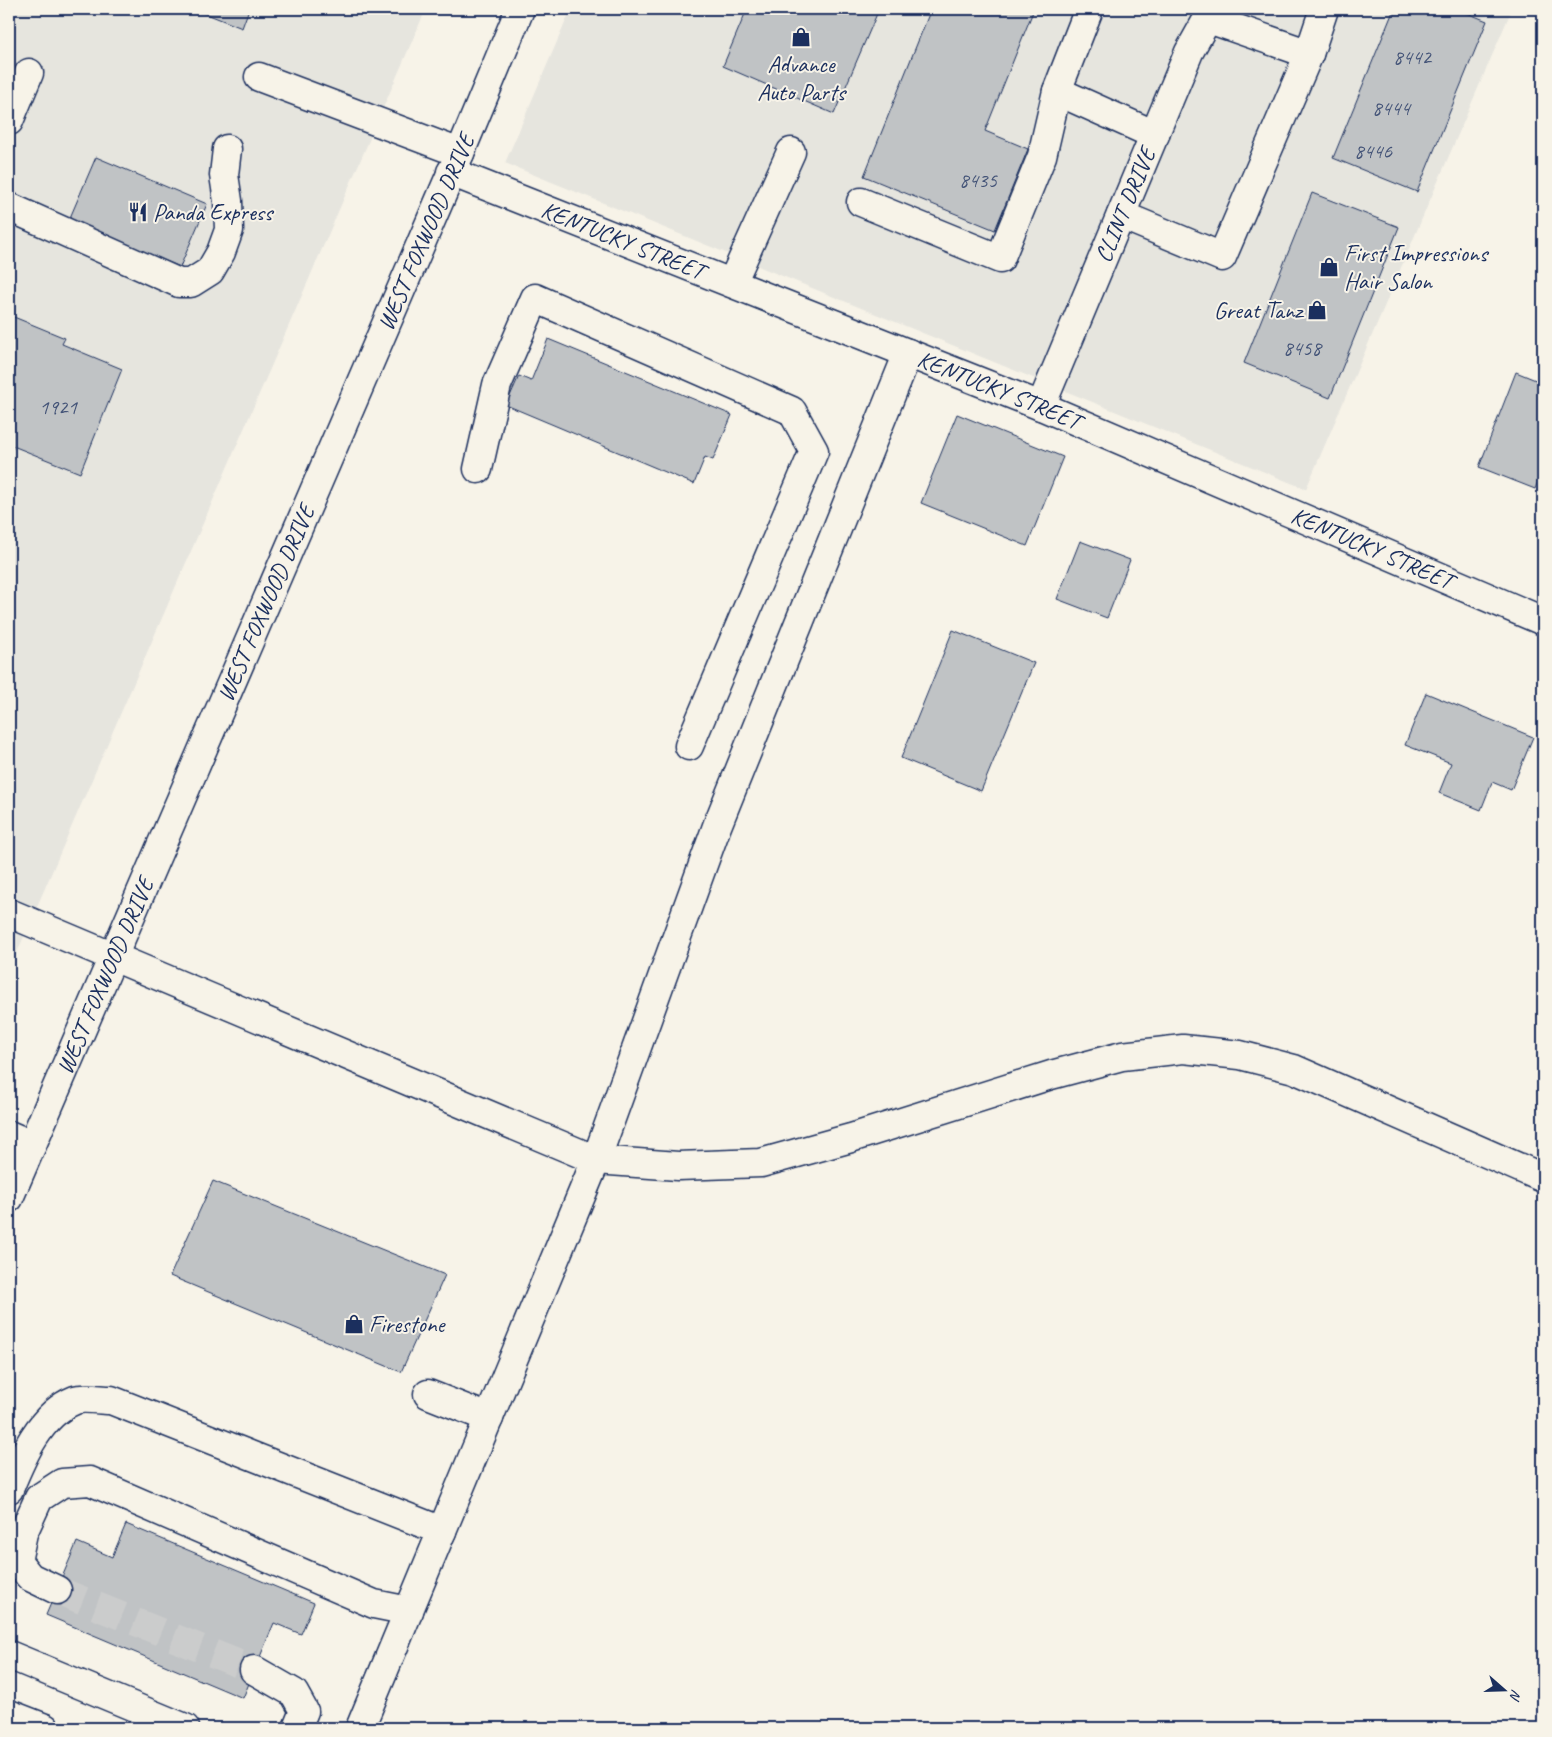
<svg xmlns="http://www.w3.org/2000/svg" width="1552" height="1737" viewBox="0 0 1552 1737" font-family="Caveat,sans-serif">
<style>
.built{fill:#e6e5de}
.building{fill:#c0c3c5;stroke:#1b2f5e}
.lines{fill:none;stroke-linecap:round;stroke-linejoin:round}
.minor-tunnel{stroke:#cbcccc;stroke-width:28;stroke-dasharray:28 14;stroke-linecap:butt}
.minor-casing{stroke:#1b2f5e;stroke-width:31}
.major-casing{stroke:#1b2f5e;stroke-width:31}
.minor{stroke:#f7f3e8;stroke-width:28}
.major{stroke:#f7f3e8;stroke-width:28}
.labels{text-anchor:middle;stroke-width:4;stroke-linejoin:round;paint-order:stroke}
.number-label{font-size:21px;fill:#445478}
.poi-label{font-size:24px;fill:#1b2f5e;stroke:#f7f3e8;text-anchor:start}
.street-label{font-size:24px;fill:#1b2f5e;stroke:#f7f3e8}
</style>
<rect width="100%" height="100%" fill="#f7f3e8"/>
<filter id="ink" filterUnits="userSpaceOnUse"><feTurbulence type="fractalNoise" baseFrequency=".02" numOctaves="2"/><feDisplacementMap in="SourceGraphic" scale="10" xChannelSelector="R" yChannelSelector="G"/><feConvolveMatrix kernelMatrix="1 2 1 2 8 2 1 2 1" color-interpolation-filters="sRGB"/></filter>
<g filter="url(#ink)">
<g class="built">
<polygon points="9,9 426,9 9,971"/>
<polygon points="571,9 1512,9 1306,489 505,163"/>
</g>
<g class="building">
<polygon points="194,9 249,9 242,28"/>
<polygon points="747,9 879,9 834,114 723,66"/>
<polygon points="931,9 1034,9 985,131 1028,149 995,230 864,176"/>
<polygon points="1394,9 1457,9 1487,21 1417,192 1333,158"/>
<polygon points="96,157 207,204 180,267 69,220"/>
<polygon points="1312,193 1399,227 1330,398 1244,363"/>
<polygon points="9,315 65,338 62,344 122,369 80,473 13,446 9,456"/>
<polygon points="548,339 732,415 713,460 705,457 694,484 506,405 519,376 531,381"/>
<polygon points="1516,372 1543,383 1543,468 1535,489 1479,467"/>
<polygon points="957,414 1063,457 1027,546 921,503"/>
<polygon points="1080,541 1130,560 1107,618 1057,599"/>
<polygon points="953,630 1034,663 981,791 901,758"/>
<polygon points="1426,693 1533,737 1511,790 1492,782 1481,810 1439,793 1451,763 1405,745"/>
<polygon points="213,1181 445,1275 401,1372 170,1276"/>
<polygon points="126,1524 314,1603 301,1634 274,1623 243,1698 46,1615 77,1542 112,1557"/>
</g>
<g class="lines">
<polyline class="minor-tunnel" points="57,1590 254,1670"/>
<defs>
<g id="minor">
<polyline points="1089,9 1057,91 1155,135"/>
<polyline points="1209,19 1309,54"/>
<polyline points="259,77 460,153"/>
<polyline points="9,121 29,73"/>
<path id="s1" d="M 451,172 L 1041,406 L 1543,621"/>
<polyline points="861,202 1000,259 1042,156 1057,91"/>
<polyline points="9,207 179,283 191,283 210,271 221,252 229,230 228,201 224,175 227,149"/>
<polyline points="1121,215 1222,257 1309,54 1324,9"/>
<polyline points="732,283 791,152"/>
<path id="s2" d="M 1041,406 L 1189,52 L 1213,9"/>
<polyline points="478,469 497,385 535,298 792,411 814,451 689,746"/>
<polyline points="9,913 596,1160 678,1166 761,1163 851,1138 1051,1075 1122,1056 1183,1049 1240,1055 1294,1069 1543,1178"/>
<polyline points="9,1135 32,1145"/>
<polyline points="428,1394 489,1418"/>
<path d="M 9,1489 C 22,1457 40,1414 75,1400 C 83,1397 102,1400 111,1400 L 442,1531"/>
<polyline points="57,1590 30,1577 17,1561 23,1533 39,1498 62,1483 90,1481 374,1604 409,1611"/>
<polyline points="9,1655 185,1728"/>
<polyline points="254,1670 294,1693 304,1711 297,1728"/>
<polyline points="9,1714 45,1728"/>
<polyline points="360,1728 596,1160 717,826 908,353"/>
</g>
<g id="major">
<path id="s3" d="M 9,1198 L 460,153 L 520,9"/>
</g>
</defs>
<use href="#minor" class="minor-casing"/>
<use href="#major" class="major-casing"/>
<use href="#minor" class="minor"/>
<use href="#major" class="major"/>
</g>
</g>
<defs>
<symbol id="shop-bare" viewBox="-9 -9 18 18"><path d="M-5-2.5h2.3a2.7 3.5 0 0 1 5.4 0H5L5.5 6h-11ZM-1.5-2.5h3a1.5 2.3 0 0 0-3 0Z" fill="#1b2f5e" stroke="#f7f3e8" stroke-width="2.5" paint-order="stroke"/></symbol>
<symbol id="restaurant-bare" viewBox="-9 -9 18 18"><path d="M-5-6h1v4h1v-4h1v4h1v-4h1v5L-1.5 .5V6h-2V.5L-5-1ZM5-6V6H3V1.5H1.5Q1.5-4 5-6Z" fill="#1b2f5e" stroke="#f7f3e8" stroke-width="2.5" paint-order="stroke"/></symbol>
</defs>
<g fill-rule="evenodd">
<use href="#shop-bare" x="787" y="23" width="28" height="28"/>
<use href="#restaurant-bare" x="124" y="198" width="28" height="28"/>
<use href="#shop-bare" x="1315" y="253" width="28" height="28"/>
<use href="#shop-bare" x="1303" y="296" width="28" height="28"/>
<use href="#shop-bare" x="340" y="1310" width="28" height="28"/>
</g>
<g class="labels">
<g class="number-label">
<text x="1412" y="64">8442</text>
<text x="1391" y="115">8444</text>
<text x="1373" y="158">8446</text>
<text x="978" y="187">8435</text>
<text x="1302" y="355">8458</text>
<text x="58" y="414">1921</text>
</g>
<g class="poi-label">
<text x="801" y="72" text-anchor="middle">Advance<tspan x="801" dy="28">Auto Parts</tspan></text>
<text x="153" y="220">Panda Express</text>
<text x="1344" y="261">First Impressions<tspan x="1344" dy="28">Hair Salon</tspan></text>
<text x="1302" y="318" text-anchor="end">Great Tanz</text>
<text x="369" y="1332">Firestone</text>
</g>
<g class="street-label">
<text dy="8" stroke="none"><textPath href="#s2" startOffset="218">CLINT DRIVE</textPath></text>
<text dy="8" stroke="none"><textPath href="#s3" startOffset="1052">WEST FOXWOOD DRIVE</textPath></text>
<text dy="8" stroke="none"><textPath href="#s1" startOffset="185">KENTUCKY STREET</textPath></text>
<text dy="8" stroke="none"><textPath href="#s1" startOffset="590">KENTUCKY STREET</textPath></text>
<text dy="8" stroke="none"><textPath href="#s1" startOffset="995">KENTUCKY STREET</textPath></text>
<text dy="8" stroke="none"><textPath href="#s3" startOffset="648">WEST FOXWOOD DRIVE</textPath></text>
<text dy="8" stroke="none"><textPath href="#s3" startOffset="242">WEST FOXWOOD DRIVE</textPath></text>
</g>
</g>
<rect width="1552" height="1737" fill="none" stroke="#f7f3e8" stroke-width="30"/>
<rect x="15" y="15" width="1522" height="1707" fill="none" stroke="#1b2f5e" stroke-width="2" filter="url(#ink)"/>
<g transform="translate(1504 1690) rotate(110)" stroke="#f7f3e8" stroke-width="4" paint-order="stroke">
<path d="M0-4L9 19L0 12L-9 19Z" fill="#1b2f5e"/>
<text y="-8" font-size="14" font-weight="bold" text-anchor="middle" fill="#1b2f5e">N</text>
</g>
</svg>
